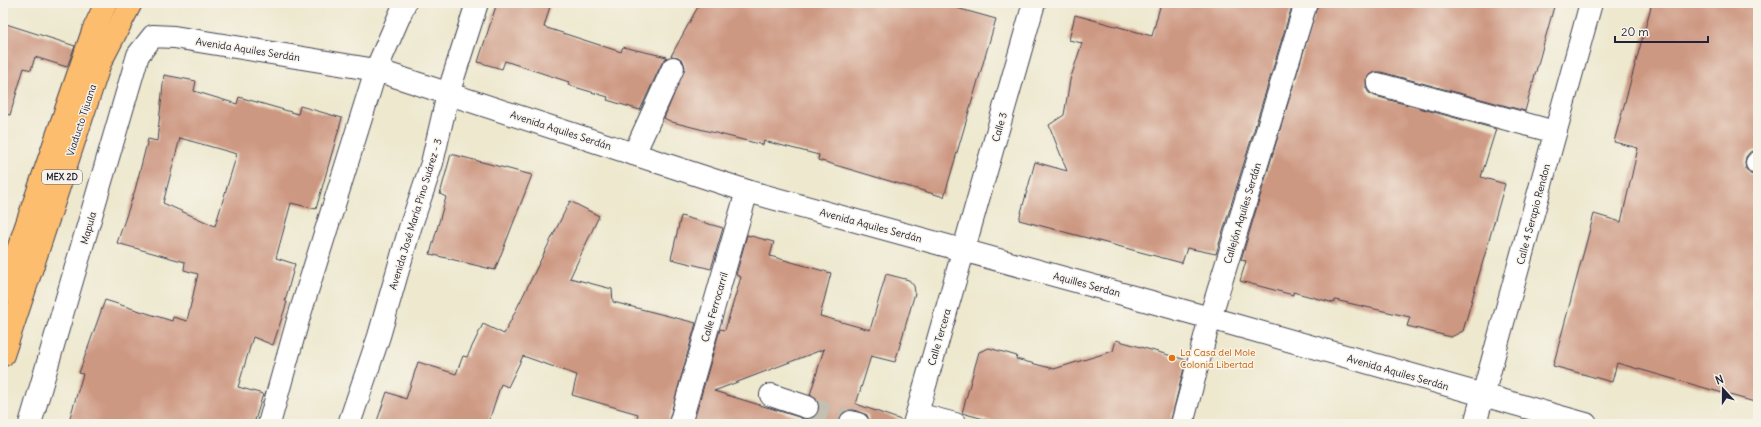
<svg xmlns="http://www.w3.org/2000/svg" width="1761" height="427" viewBox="0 0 1761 427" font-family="Delius,sans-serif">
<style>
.building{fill:#cd9882;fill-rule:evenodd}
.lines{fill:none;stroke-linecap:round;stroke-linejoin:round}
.minor-tunnel{stroke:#c4c0b1;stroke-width:22;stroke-dasharray:22 11;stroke-linecap:butt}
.minor-casing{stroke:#404051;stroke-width:24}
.highway-casing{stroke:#404051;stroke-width:24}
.minor{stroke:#fff;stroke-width:22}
.highway{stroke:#fcbd6e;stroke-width:22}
.food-dot{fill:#e8710a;stroke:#f7f3e8;stroke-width:1.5}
.labels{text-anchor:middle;stroke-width:3;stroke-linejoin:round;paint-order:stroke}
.shield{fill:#f7f3e8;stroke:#62616f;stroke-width:1}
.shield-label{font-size:9px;font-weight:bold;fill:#22223b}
.street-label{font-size:10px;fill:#22223b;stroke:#f7f3e8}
.food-label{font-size:10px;fill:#c56008;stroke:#f7f3e8;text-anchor:start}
</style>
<rect width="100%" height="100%" fill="#f7f3e8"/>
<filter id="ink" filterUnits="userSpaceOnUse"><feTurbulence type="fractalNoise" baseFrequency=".025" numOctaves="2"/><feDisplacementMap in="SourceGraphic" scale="8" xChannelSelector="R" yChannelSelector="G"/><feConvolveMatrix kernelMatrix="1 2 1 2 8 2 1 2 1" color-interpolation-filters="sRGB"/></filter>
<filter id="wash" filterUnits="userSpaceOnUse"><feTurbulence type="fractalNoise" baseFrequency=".012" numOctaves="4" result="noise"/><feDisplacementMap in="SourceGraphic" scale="16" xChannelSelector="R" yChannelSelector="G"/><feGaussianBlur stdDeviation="0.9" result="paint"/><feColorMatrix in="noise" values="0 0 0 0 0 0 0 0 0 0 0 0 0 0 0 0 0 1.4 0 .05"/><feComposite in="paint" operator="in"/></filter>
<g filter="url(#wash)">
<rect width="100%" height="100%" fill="#ede8ce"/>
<g id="blocks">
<g class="building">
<polygon points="497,3 551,3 544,27 621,52 623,47 667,57 662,63 640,110 607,100 608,97 568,85 569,82 505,61 502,69 478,62"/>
<polygon points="700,3 955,3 953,7 996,19 944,197 818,160 819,155 764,141 763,145 672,122 664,118 685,67 683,61 678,57 671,56"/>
<polygon points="1161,3 1293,3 1216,254 1187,248 1182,263 1019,220 1035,162 1067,171 1049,125 1064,115 1070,80 1082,43 1069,40 1075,15 1152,36"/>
<polygon points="1318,3 1555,3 1525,111 1381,72 1374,72 1369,75 1366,80 1366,88 1369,93 1375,96 1496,129 1481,177 1505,184 1463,331 1451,337 1407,326 1410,317 1335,300 1334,303 1293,292 1293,295 1240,281 1246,261 1241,260"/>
<polygon points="1652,3 1758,3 1758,150 1750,152 1746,157 1745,163 1746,169 1750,174 1758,176 1758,403 1617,363 1612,382 1553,366 1594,214 1621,222 1638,148 1614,142"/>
<polygon points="3,23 75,46 67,67 35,57 31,70 24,68 10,115 3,114"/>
<path d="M 164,75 L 196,81 L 194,91 L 237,104 L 239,97 L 298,114 L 300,106 L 342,118 L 316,209 L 291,203 L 276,258 L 295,264 L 285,301 L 287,302 L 273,345 L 253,337 L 238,387 L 263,394 L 254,424 L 68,424 L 83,374 L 79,373 L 105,300 L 172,321 L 173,317 L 187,321 L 198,274 L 184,270 L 185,262 L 117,243 L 135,190 L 148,139 L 157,141 ZM 180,138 L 237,154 L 215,226 L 163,203 Z"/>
<polygon points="451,154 532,175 495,270 430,254 446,197 440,194"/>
<polygon points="570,201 599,216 570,278 612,289 613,302 696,323 668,424 660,424 637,418 638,414 572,395 577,375 523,356 508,387 501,384 488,424 376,424 387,392 406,399 418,362 456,374 463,356 467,357 483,324 504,334"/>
<polygon points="681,216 723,228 711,269 671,259"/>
<polygon points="747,235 774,242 770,256 831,273 820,316 870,330 886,274 909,280 914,286 915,293 895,362 871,356 856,404 901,420 901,424 870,424 867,415 854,410 848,410 842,413 839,424 802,424 803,419 809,419 815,417 819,411 819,404 817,399 810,395 824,349 714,391 802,418 801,424 693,424 720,329 725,330 741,277 736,275"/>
<polygon points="1116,340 1186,360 1170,424 1002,424 962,413 979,352 989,348 1017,356 1016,359 1054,369 1113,351"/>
</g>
</g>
</g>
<g filter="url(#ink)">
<use href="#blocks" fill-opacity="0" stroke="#404051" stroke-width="1"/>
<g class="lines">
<polyline class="minor-tunnel" points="807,407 851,422"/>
<defs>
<g id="minor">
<polyline points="1378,84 1555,132"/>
<polyline points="634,154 673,68"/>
<polyline points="1757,163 1758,163"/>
<polyline points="771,395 807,407"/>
<polyline points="917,414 955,424"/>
<polyline points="851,422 858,424"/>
<polyline points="30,424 138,55 153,36 174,37 376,70 747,191 1210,318 1586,424"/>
<polyline points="269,424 298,320 376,70 405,3"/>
<polyline points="349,424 379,336 410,228 432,163 448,94 477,3"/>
<polyline points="680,424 747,191"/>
<polyline points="914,424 1034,3"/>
<polyline points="1182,424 1210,318 1306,3"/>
<polyline points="1475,424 1591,3"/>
</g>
<g id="highway">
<polyline points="3,293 93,31 106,3"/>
<polyline points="3,355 100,63 131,3"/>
</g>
</defs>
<use href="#minor" class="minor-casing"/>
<use href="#highway" class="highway-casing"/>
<use href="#minor" class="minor"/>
<use href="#highway" class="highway"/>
</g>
</g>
<circle class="food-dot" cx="1172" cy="358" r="4"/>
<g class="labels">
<rect class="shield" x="42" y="170" width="40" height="14" rx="3"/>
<g class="shield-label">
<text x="62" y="180">MEX 2D</text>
</g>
<g class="street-label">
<text transform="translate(248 49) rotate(9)" y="4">Avenida Aquiles Serdán</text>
<text transform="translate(81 120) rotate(-72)" y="4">Viaducto Tijuana</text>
<text transform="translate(999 127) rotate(-74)" y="4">Calle 3</text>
<text transform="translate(561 130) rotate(18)" y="4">Avenida Aquiles Serdán</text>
<text transform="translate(1242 213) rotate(-73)" y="4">Callejón Aquiles Serdán</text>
<text transform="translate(415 214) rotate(-73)" y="4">Avenida José María Pino Suárez - 3</text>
<text transform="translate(1533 214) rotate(-75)" y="4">Calle 4 Serapio Rendon</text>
<text transform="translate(871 225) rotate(15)" y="4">Avenida Aquiles Serdán</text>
<text transform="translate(88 228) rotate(-74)" y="4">Mapula</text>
<text transform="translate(1087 284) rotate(15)" y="4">Aquilles Serdan</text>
<text transform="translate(714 307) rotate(-74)" y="4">Calle Ferrocarril</text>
<text transform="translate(939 337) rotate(-74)" y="4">Calle Tercera</text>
<text transform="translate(1398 372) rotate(16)" y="4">Avenida Aquiles Serdán</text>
</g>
<g class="food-label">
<text x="1180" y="356">La Casa del Mole<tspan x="1180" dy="12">Colonia Libertad</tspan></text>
</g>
</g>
<rect width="1761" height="427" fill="none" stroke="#f7f3e8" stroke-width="16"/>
<g transform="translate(1723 389) rotate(339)" stroke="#f7f3e8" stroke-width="3" paint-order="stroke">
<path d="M0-3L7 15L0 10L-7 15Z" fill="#22223b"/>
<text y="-6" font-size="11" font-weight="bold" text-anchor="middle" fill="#22223b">N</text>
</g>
<path d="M1615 36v6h93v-6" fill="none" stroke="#22223b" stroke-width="2"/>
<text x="1621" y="36" font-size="12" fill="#22223b" stroke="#f7f3e8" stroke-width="3" paint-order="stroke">20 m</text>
</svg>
